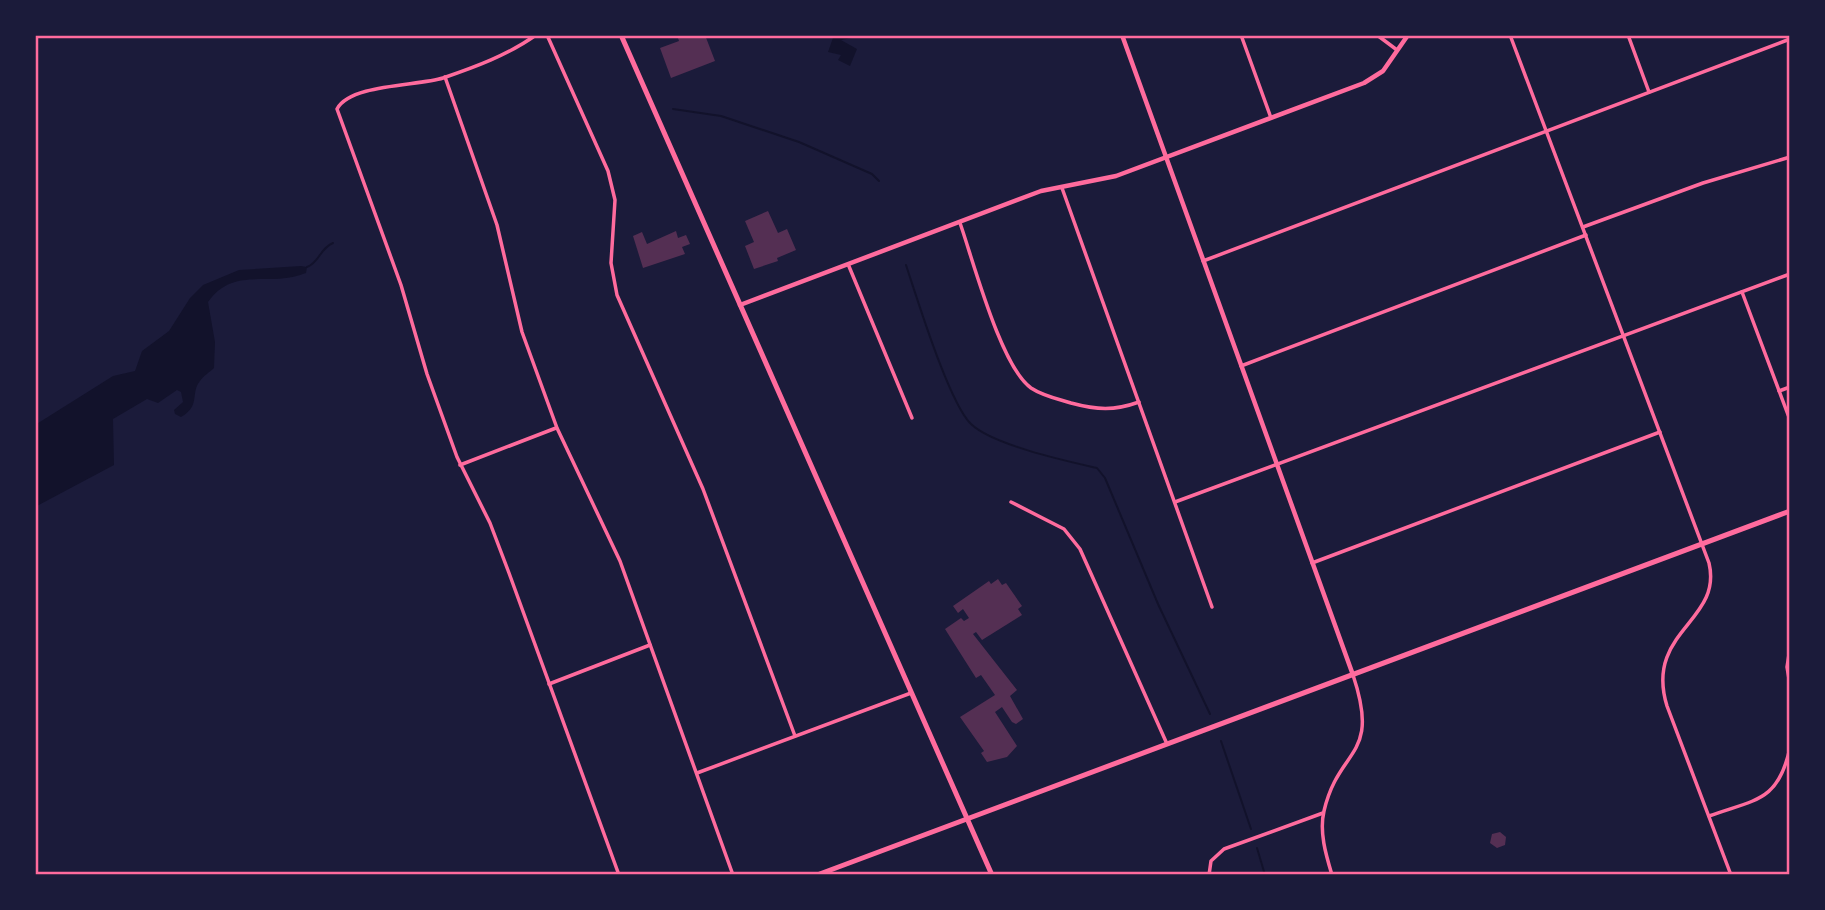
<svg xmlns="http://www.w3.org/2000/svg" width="1825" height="910" viewBox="0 0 1825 910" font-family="Cabin,sans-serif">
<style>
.water{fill:#12122b}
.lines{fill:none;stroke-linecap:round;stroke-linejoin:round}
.stream{stroke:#12122b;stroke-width:2}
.building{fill:#542f53}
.minor{stroke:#ff6b9d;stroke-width:3.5}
.tertiary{stroke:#ff6b9d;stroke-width:4.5}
.secondary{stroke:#ff6b9d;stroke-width:5}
.neatline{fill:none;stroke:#ff6b9d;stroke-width:2.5}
</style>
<rect width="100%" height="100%" fill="#1b1b3a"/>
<g class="water">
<polygon points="834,35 867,35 841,40 857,49 850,66 838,60 841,55 828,52"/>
<path d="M 301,266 L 307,267 L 306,273 C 270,288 234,265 208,302 L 215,342 L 214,368 C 210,372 203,376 200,381 C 190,393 201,406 181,417 L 175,414 L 174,410 L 183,402 L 181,392 L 177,390 L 158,403 L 147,399 L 113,419 L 114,465 L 35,507 L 35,425 L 113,376 L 135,371 L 142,351 L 169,331 L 190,298 L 203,285 L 239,270 Z"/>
</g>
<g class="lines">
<g class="stream">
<polyline points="673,109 721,116 799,142 872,174 879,181"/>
<path d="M 906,265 C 917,298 949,403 971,424 C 993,445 1066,461 1097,468 L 1105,478 L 1158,604 L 1210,714"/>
<path d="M 307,267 C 320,262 319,249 333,243"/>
<polyline points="1221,741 1251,829"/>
<polyline points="1257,848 1265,875"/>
</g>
</g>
<g class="building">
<polygon points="677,35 705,35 715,61 671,78 660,48 679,41"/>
<polygon points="768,211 778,233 787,229 796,250 777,258 778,261 754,269 745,246 754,242 745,221"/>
<polygon points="676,231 678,238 686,235 690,244 682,247 685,254 643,268 633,236 642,232 647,244"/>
<polygon points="998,579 1002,585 1006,583 1022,606 1018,609 1022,615 982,640 976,632 973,634 1017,690 1010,696 1023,719 1016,724 1012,722 1002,707 995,712 1017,746 1007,757 987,762 981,753 984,751 960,717 995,695 981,675 976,678 945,629 961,618 964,621 969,618 963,609 958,613 953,606 989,581 991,584"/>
<polygon points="1500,832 1506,837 1505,845 1497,848 1490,843 1492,834"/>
</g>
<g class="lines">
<g class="minor">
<path d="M 536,35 C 508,55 475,67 443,78 C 418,86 350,84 337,109 L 401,285 L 427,374 L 457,457 L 490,523 L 509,573 L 619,875"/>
<polyline points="547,35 608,171 615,200 611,263 617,295 703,489 795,736"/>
<polyline points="1241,35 1271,118"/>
<polyline points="1377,35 1397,50"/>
<path d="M 1510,35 L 1709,563 C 1723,622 1644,631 1667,706 L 1731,875"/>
<polyline points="1628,35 1649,92"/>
<polyline points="445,77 497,225 522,332 557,428 620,561 733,875"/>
<polyline points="1062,188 1212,607"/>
<path d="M 960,223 C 973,260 1001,367 1031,388 C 1043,396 1058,399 1071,403 C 1097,410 1114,411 1139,402"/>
<polyline points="1583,227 1703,183 1790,157"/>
<polyline points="1203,261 1790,39"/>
<polyline points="848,264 912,418"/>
<polyline points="1742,292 1790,420"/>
<polyline points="1241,366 1586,235"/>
<polyline points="1779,391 1790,387"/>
<polyline points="460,465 556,428"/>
<polyline points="1011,502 1064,529 1080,549 1167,744"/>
<polyline points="1175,502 1790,274"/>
<polyline points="1312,563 1660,432"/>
<polyline points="1790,648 1787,667 1790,685"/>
<polyline points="549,684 650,645"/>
<polyline points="697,773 911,693"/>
<path d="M 1709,816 C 1756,799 1778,802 1790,748"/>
<polyline points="1209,875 1211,861 1224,849 1323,813"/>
<path d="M 1332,875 C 1326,855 1319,832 1324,811 C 1339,746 1381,759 1353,675"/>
</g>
<g class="tertiary">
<polyline points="1122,35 1353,675"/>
<polyline points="740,305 1041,191 1116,176 1364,83 1383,71 1408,35"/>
</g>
<g class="secondary">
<polyline points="621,35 992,875"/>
<polyline points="817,875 1790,511"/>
</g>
</g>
<rect width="1825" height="910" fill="none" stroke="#1b1b3a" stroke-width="74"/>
<rect x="37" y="37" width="1751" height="836" class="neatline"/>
</svg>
